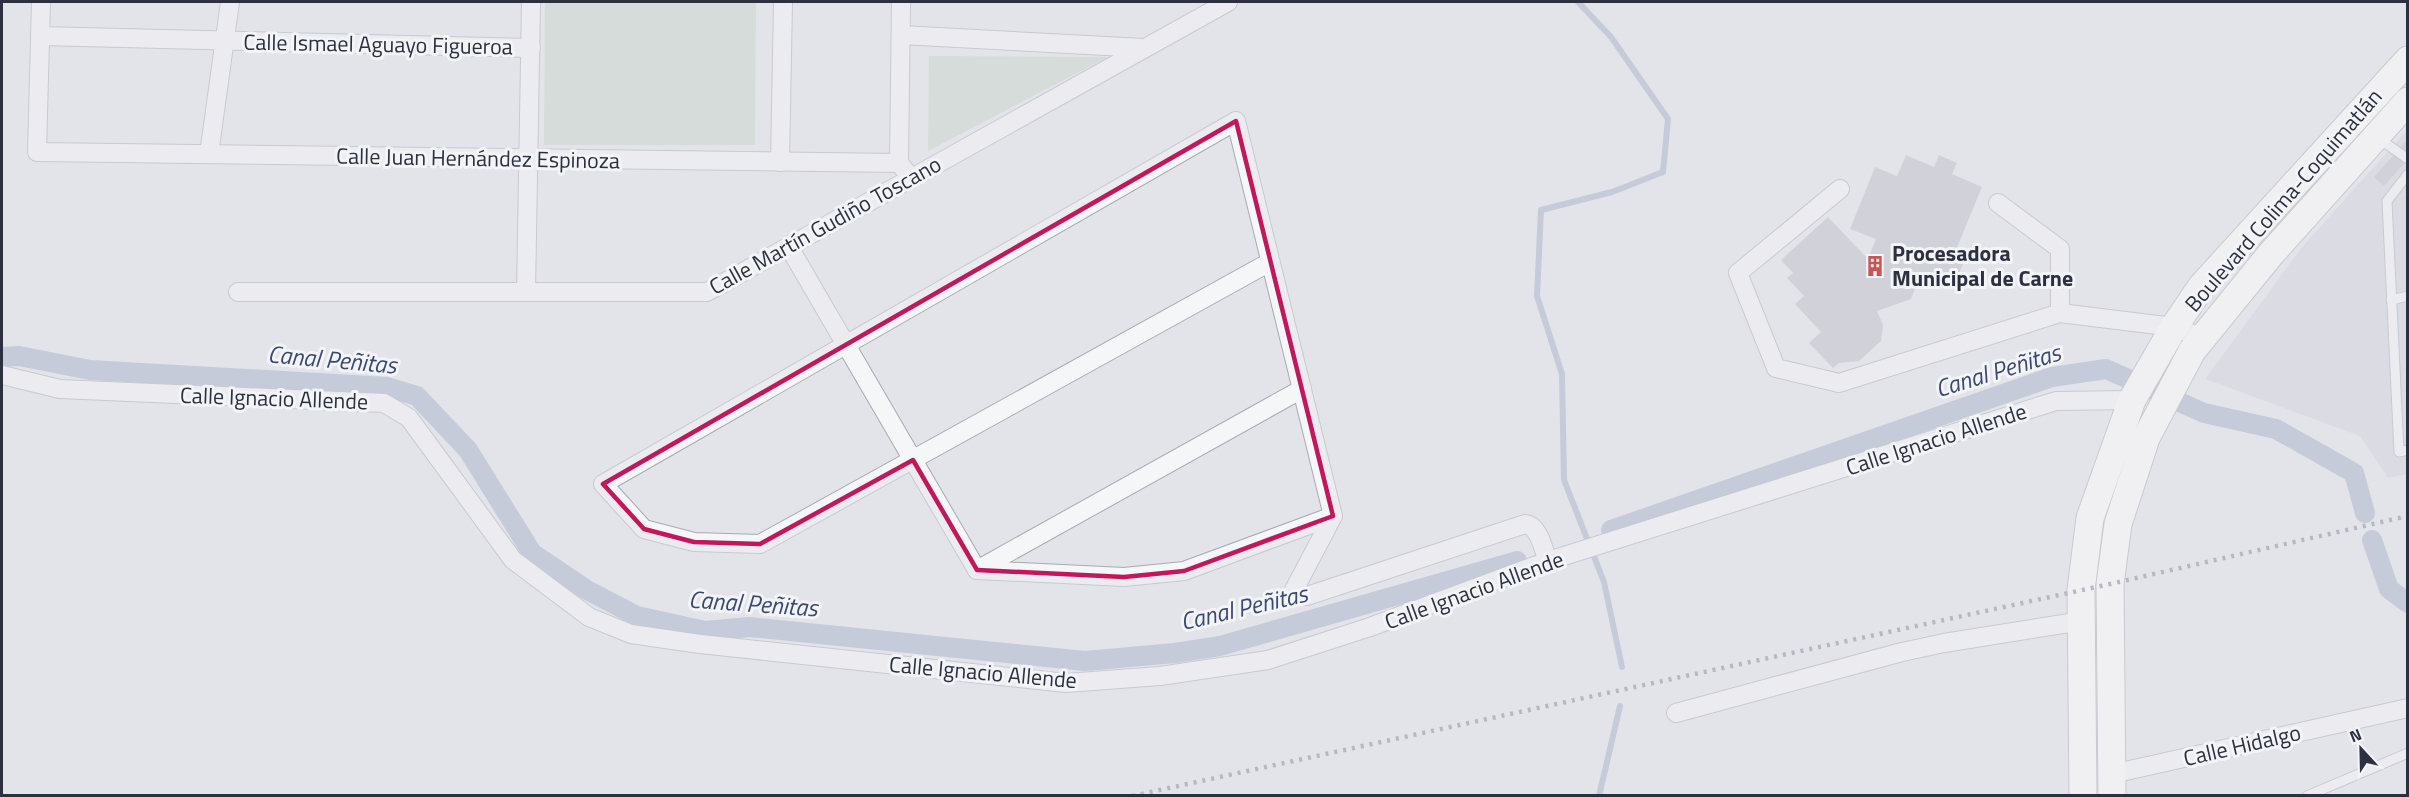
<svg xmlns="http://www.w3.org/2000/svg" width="2409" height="797" viewBox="0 0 2409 797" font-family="'Titillium Web',sans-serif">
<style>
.built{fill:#d1d3dc}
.green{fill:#c6d3c5}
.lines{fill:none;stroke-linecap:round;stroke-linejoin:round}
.stream{stroke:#a1adc6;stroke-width:6}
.canal{stroke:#a1adc6;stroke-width:20}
.building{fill:#bbbdc6}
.service-casing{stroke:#a8aab4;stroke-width:11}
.minor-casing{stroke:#a8aab4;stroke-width:20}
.secondary-casing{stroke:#a8aab4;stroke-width:29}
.service{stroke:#f5f6f8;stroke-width:9}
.minor{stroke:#f5f6f8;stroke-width:18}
.secondary{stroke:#fff;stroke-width:27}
.rail{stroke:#7e8292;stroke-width:4.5;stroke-dasharray:3 6;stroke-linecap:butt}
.marked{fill:none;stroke:#c2185b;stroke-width:4.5;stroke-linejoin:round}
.labels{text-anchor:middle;stroke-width:6;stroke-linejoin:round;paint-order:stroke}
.street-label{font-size:22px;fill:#2c3040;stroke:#f3f4f7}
.poi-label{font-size:22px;font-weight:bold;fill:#2c3040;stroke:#f3f4f7;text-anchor:start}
.water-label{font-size:24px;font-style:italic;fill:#3a4971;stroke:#f3f4f7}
</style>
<rect width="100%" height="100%" fill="#e3e4ea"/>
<polygon class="built" points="2407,130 2407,474 2388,478 2360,436 2205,379 2302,247"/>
<g class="green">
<polygon points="545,2 756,2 755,145 544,145"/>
<polygon points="929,56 1108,57 928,151"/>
</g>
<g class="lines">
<g class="stream">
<polyline points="1578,2 1611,37 1668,119 1663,172 1612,192 1541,210 1537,296 1562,374 1564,480 1604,582 1622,667"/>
<polyline points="1599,796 1620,706"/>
</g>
<g class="canal">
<polyline points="2,357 19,356 90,370 387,387 417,396 468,450 532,553 587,590 637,616 705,631 749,627 1085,661 1175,653 1220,646 1517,561"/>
<polyline points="1611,530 2052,377 2106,369 2204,413 2276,429 2354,473 2365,513"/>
<polyline points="2372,540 2389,589 2408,603"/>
</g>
</g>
<g class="building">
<polygon points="2408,139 2408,159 2384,186 2374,177"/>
<polygon points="1906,155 1934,167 1939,155 1957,163 1952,174 1982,187 1956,250 1967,254 1954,286 1921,273 1911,299 1877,311 1883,325 1881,341 1859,361 1839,363 1833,368 1809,343 1821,332 1795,304 1804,296 1787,278 1793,273 1781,260 1828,217 1868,259 1876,239 1850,229 1875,167 1897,176"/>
</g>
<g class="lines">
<defs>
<g id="service">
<polyline points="2378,138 2408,159"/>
<polyline points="2408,174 2387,201 2399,452 2408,450"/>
<polyline points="2391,300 2408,296"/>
<polyline points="2307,796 2408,753"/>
</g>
<g id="minor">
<polyline points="41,2 37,152 899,163 911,178"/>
<polyline points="901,35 1144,48"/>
<polyline points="40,36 531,48"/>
<polyline points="209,154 230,2"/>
<polyline points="780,162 783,2"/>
<polyline points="899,163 901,2"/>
<polyline points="1840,189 1738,273 1776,368 1839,383 2060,313 2174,327 2203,338"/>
<polyline points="1998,203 2060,249 2060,313"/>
<polyline points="789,247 977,570"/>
<polyline points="1270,262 760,544 694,542 644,529 603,484 1236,121 1333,516"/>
<polyline points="238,292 707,292 1228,2"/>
<polyline points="526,292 531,2"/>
<polyline points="2,375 60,389 384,403 409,418 513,560 589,617 631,634 700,644 1066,683 1160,676 1268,660 1370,627 1548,561 2056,401 2132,400"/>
<path d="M 977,570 L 1124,577 L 1184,571 L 1333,516 L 1294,590 L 1300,596 L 1307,596 L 1525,524 C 1539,525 1543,549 1548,561"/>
<polyline points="977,570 1302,389"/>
<polyline points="1676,713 1902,652 1944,643 2082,621"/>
<polyline points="2112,774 2408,708"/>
</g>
<g id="secondary">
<polyline points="2083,796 2081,590 2090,518 2132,400 2174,327 2201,287 2408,60"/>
<polyline points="2112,796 2110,584 2118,524 2146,438 2192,351 2270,255 2408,101"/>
</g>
</defs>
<use href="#service" class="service-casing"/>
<use href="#minor" class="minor-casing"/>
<use href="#secondary" class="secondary-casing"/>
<use href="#service" class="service"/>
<use href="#minor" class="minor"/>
<use href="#secondary" class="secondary"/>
<polyline class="rail" points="1132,796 2110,584 2408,516"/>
</g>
<path d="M0 0H2409V797H0ZM 1236,121 L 1333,516 L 1184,571 L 1124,577 L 977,570 L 913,460 L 760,544 L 694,542 L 644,529 L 603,484 Z" fill="#e3e4ea" fill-opacity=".55" fill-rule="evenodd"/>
<path class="marked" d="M 1236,121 L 1333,516 L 1184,571 L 1124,577 L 977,570 L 913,460 L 760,544 L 694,542 L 644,529 L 603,484 Z"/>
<defs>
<symbol id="building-bare" viewBox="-9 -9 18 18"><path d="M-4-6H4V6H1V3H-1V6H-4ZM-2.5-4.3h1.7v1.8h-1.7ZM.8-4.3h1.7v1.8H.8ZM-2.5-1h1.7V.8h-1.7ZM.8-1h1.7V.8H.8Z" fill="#c35754" stroke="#f3f4f7" stroke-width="2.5" paint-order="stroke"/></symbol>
</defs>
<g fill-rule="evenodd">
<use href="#building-bare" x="1860" y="251" width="30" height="30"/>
</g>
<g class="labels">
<g class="street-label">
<text transform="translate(378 44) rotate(1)" y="8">Calle Ismael Aguayo Figueroa</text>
<text transform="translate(478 158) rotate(1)" y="8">Calle Juan Hernández Espinoza</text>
<text transform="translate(2283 200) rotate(-49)" y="8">Boulevard Colima-Coquimatlán</text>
<text transform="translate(825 225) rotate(-29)" y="8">Calle Martín Gudiño Toscano</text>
<text transform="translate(274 398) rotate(2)" y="8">Calle Ignacio Allende</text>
<text transform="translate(1936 439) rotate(-18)" y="8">Calle Ignacio Allende</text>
<text transform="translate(1474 590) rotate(-20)" y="8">Calle Ignacio Allende</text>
<text transform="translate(983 672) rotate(5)" y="8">Calle Ignacio Allende</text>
<text transform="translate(2242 745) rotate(-13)" y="8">Calle Hidalgo</text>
</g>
<g class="poi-label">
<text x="1892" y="261">Procesadora<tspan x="1892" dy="25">Municipal de Carne</tspan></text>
</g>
<g class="water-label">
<text transform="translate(332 360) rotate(5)" y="8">Canal Peñitas</text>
<text transform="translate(1998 371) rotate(-17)" y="8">Canal Peñitas</text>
<text transform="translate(753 604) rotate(4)" y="8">Canal Peñitas</text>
<text transform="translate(1244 608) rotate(-13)" y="8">Canal Peñitas</text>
</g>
</g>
<rect width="2409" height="797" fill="none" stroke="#2c3040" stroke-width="6"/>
<g transform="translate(2361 749) rotate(338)" stroke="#f3f4f7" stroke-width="4.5" paint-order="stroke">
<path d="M0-4.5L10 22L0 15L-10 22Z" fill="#2c3040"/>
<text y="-9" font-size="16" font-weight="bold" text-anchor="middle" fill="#2c3040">N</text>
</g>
</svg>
